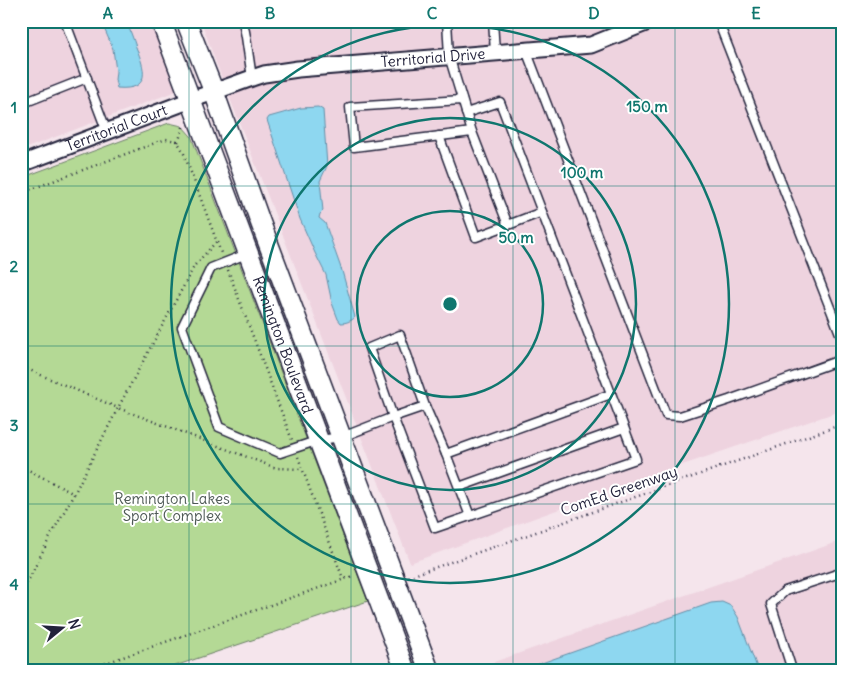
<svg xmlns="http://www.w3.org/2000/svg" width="864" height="691" viewBox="0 0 864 691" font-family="Delius,sans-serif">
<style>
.built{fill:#eed3df}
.green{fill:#b4d995;stroke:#6b7e68}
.water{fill:#8ed7f0;stroke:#638fa8}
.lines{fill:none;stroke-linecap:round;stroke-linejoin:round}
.service-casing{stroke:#22223b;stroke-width:11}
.minor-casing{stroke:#22223b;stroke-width:19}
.tertiary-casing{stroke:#22223b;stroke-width:22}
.path{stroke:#22223b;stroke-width:2.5;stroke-dasharray:1 4;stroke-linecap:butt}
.service{stroke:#fff;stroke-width:8}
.minor{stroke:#fff;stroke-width:15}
.tertiary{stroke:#fff;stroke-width:19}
.grid{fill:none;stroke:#0f766e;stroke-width:1;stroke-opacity:0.55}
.ring{fill:none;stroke:#0f766e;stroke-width:2.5}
.labels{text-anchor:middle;stroke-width:4;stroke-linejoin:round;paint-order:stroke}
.street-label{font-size:15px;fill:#22223b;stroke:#fff}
.park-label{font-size:15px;fill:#4e5956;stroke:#fff}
.centre{fill:#0f766e;stroke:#fff;stroke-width:2.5}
.ring-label{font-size:15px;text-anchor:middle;font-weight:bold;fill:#0f766e;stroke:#fff;stroke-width:4;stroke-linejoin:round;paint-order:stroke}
.neatline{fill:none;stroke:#0f766e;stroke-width:2}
.grid-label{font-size:16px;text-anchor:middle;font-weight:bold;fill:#0f766e}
</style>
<rect width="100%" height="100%" fill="#f5e5ec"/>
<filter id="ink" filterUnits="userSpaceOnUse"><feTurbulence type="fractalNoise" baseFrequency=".02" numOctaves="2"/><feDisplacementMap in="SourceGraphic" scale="10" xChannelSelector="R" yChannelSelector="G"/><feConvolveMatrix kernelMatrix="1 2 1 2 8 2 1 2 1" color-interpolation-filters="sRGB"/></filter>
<g filter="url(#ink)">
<g class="built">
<polygon points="21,21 151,21 179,90 21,150"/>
<polygon points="201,21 843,21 843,410 662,472 410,563 215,60"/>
<polygon points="843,540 843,670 471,670"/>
</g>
<polygon class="green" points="169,123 182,126 191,136 368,601 163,670 21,670 21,178"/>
<g class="water">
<path d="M 101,21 L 126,21 C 130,30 133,38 136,47 C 145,69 152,91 117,88 L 115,80 L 116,71 L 113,49 Z"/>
<path d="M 318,107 L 323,110 L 327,166 L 320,181 L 323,211 L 320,214 L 319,218 L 325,223 L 342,271 L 355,317 C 352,321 346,323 341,323 L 338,319 L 332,303 L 326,275 L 315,253 L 300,219 L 267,120 L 269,117 L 301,108 Z"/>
<polygon points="722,602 731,606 738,617 758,670 522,670 711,603"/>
</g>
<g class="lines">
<defs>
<g id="service">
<polyline points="65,21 107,132"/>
<polyline points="243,21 246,37 252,78"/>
<polyline points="493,21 495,52"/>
<polyline points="718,21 843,341"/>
<polyline points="526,50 666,415 680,416 729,400 843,359"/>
<polyline points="462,100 350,107 354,147 472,132"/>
<polyline points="21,104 87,78"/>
<polyline points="466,113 500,102 542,212"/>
<polyline points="439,136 476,237 508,225"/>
<polyline points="249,253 211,268 182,327 219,427 280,453 319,440 342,437 393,417 425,406 400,335 369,348 393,417 435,528 636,459 542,212 508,225 472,132 449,56 447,21"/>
<polyline points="425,406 446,454 470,516"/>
<polyline points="446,454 611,394"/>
<polyline points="459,487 624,428"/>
<polyline points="792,670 771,604 785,591 843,572"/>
</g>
<g id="minor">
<path id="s1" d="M 21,164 L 191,100 L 252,78 L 264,74 L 298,69 L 591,45 L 651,21"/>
</g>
<g id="tertiary">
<path id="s2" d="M 161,21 L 405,670"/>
<polyline points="186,21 214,92 261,224 429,670"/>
</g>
</defs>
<use href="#service" class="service-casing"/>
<use href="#minor" class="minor-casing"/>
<use href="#tertiary" class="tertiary-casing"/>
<g class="path">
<polyline points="178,142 183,129 183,125"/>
<polyline points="21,193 166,139 177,141 183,151 221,253"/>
<polyline points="216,242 195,265 118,408 276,468 302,469"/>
<polyline points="228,270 292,440"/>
<polyline points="21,367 27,369 21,391"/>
<polyline points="27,369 118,408 74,494"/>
<polyline points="298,457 342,576 346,579"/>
<polyline points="21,466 74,494 50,537 21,595"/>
<polyline points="408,577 843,424"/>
<polyline points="21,659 25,670"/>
<polyline points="86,670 353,576"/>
</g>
<use href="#service" class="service"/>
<use href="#minor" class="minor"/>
<use href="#tertiary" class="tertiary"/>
</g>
</g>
<path class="grid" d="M 189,21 L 189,670M 351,21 L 351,670M 513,21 L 513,670M 675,21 L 675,670M 21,186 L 843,186M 21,346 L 843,346M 21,504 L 843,504"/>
<g class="ring">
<circle cx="450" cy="304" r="93"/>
<circle cx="450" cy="304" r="186"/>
<circle cx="450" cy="304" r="279"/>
</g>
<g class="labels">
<g class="street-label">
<text dy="5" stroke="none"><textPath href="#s1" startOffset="429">Territorial Drive</textPath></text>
<text dy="5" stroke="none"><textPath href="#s1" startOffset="102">Territorial Court</textPath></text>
<text dy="5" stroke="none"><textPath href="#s2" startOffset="346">Remington Boulevard</textPath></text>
<text transform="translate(619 491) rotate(-19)" y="5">ComEd Greenway</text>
</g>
<g class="park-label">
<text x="172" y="504">Remington Lakes<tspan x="172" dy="17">Sport Complex</tspan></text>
</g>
</g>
<circle cx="450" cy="304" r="8" class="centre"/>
<g class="ring-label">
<text x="647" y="112">150 m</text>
<text x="582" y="178">100 m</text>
<text x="516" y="243">50 m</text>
</g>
<rect width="864" height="691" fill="none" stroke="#fff" stroke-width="55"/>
<g transform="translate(62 628) rotate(72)" stroke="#ffffff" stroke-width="4" paint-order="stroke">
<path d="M0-4L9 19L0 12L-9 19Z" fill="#22223b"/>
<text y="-8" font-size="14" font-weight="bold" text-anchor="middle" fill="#22223b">N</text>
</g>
<rect x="28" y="28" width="808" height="636" class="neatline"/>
<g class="grid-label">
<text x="108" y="19">A</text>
<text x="270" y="19">B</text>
<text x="432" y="19">C</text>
<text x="594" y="19">D</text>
<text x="756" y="19">E</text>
<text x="14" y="113">1</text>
<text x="14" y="272">2</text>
<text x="14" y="431">3</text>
<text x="14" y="590">4</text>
</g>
</svg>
